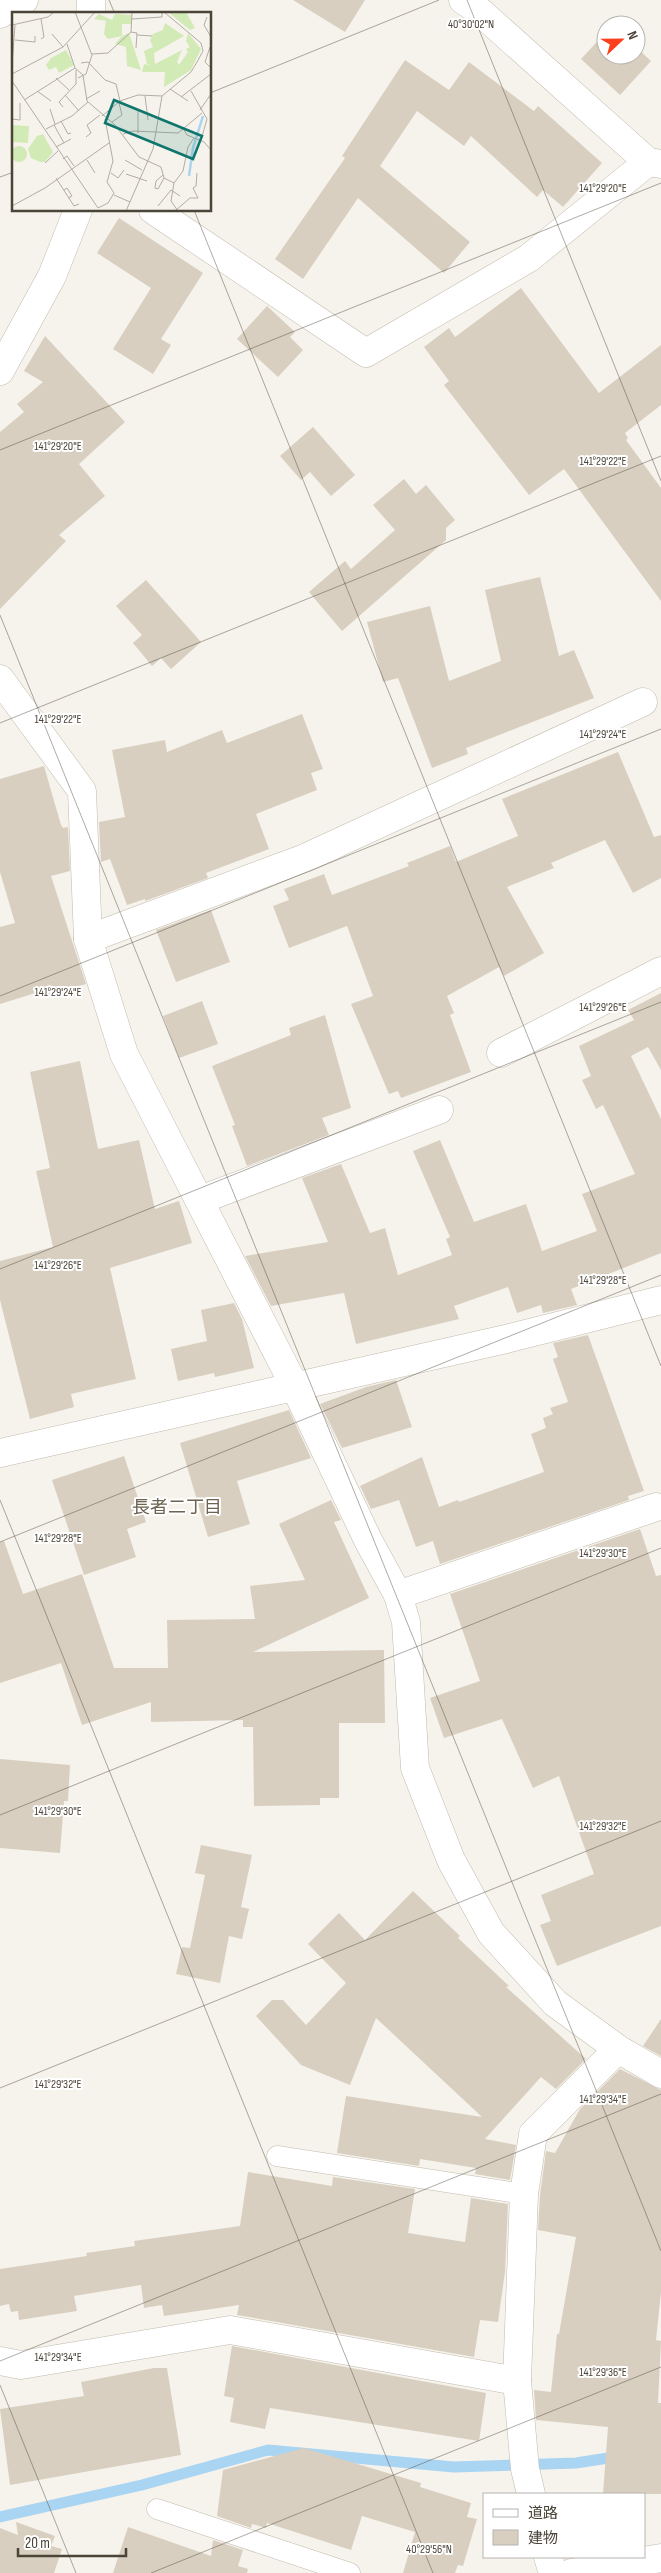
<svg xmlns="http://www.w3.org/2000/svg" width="661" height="2573" viewBox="0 0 661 2573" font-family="'Sofia Sans Condensed','Noto Sans JP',sans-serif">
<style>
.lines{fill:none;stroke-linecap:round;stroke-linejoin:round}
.stream{stroke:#a9d4f2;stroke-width:11}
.building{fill:#d8cfc1}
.lane-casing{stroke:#c2bbae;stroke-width:21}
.street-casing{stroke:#c2bbae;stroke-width:29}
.lane{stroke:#fff;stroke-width:20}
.street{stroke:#fff;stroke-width:28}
.ticks{fill:none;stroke:#4b4439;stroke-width:1;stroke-opacity:0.45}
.labels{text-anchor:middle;stroke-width:4;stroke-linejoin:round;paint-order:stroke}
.neighbourhood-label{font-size:18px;fill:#6e6250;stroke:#fff}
.inset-river{fill:none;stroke:#a9d4f2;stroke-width:2.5}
.inset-road{fill:none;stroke:#b2ada4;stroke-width:1}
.view{fill:#0f766e;fill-opacity:0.15;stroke:#0f766e;stroke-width:2.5}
.inset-edge{fill:none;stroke:#4b4439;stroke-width:2.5}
.ticks-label{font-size:12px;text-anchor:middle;fill:#4b4439;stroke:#fff;stroke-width:4;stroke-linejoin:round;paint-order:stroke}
</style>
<rect width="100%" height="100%" fill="#f6f3ec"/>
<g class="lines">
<polyline class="stream" points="0,2517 142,2485 268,2450 454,2467 576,2463 621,2456"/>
</g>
<g class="building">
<polygon points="293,0 365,0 345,32"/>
<polygon points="606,32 606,55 636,55 636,47 651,61 620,95 581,59"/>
<polygon points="405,60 449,90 469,62 534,111 538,106 602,163 563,207 543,190 537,197 471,136 464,146 417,111 380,166 470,242 444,273 358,198 303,279 275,259 345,158 342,156"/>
<polygon points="119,218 203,273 161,339 171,345 153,374 113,349 151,288 97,253"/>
<polygon points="521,288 599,393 661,345 661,405 625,433 628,438 626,440 661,488 661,601 564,469 529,495 444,385 449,381 424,347 449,328 455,337"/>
<polygon points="267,306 295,332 290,337 303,350 278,377 237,339"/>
<polygon points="45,336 125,422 79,464 105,496 59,535 66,541 0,609 0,432 24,412 17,404 43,382 24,371"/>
<polygon points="313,427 355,475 331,496 310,472 301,480 280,456"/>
<polygon points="404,479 416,494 426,485 455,520 446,528 446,540 342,631 309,592 345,561 351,569 395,530 373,505"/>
<polygon points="540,577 559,656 574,650 594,698 466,748 468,754 432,768 398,678 383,682 367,622 430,606 449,681 501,661 485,590"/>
<polygon points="146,580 201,642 171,669 161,658 152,666 133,643 142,635 116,606"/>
<polygon points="302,714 323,769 311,773 317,790 256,814 269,849 206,873 208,878 145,901 145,899 127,905 110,859 101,862 99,822 125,817 112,750 165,740 167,752 222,730 227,743"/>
<polygon points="618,752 654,837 661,835 661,878 633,893 605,840 551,863 554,868 507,887 544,953 504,976 499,967 447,996 454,1013 450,1015 471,1072 401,1098 398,1091 389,1094 351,1004 373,996 347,926 289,948 273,906 289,900 284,889 324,874 332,895 409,866 407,863 450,846 456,862 518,836 502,799"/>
<polygon points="44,766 61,825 63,828 68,827 70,871 51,876 86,984 44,996 42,991 0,1004 0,927 15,923 0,872 0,779"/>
<polygon points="211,910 230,962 176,982 156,930"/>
<polygon points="661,993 661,1070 648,1047 631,1056 661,1119 661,1253 571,1289 577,1305 543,1313 541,1305 517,1313 508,1287 454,1306 459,1319 356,1344 344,1293 271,1306 245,1256 328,1242 302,1178 341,1164 370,1233 385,1228 398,1275 452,1255 446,1239 450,1237 413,1151 440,1140 474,1222 526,1204 542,1251 597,1231 582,1194 635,1174 603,1105 596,1109 582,1080 591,1076 579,1046 634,1020 628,1010"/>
<polygon points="202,1001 218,1044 179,1058 163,1016"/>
<polygon points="325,1015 351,1108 322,1118 329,1135 247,1166 232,1126 235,1125 212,1066 291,1035 289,1028"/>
<polygon points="80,1061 98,1149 139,1140 155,1209 179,1201 192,1243 110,1268 136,1379 71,1394 74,1407 30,1419 0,1300 0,1261 53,1247 36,1171 50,1168 30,1072"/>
<polygon points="234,1303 242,1319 254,1368 215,1377 214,1373 178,1381 171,1349 207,1341 201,1310"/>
<polygon points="588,1335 644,1491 628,1496 629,1500 440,1564 433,1541 416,1547 399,1500 371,1509 360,1486 422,1457 439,1507 458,1500 459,1502 544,1472 531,1434 546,1428 543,1418 553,1414 550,1408 568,1402 553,1359 558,1357 553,1343"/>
<polygon points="396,1380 412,1427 342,1448 320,1404 366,1387"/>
<polygon points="289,1410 311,1458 237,1481 250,1524 208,1537 180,1443"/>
<polygon points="124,1456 146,1522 127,1529 136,1557 84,1575 52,1480"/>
<polygon points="331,1500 341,1520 334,1522 369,1598 253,1652 384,1650 385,1723 339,1723 339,1798 320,1798 320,1805 254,1806 253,1727 243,1727 243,1720 151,1722 151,1702 82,1725 61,1663 0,1683 0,1542 4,1541 23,1594 82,1574 114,1668 168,1668 167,1620 255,1619 250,1586 305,1580 279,1524"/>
<polygon points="640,1529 656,1576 661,1575 661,1926 557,1966 540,1925 551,1921 541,1895 594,1874 559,1776 533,1788 502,1719 444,1738 430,1698 480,1681 450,1594"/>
<polygon points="0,1759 70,1765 68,1801 64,1801 60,1853 0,1848"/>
<polygon points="201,1845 252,1855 241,1907 249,1909 242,1939 229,1936 220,1983 176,1974 182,1947 190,1948 205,1875 195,1873"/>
<polygon points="413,1891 460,1936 458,1938 509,1986 506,1987 586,2059 556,2089 541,2077 485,2139 516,2145 510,2180 475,2174 476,2168 420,2159 419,2166 337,2153 346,2096 482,2117 376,2018 350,2085 301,2065 256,2016 272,2000 283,2000 306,2025 346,1983 308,1944 339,1913 365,1940"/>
<polygon points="661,2019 661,2056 643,2046"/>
<polygon points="620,2069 661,2090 661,2292 656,2340 661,2341 658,2403 661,2403 661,2494 603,2494 608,2427 536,2420 534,2390 551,2392 557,2334 559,2334 576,2237 538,2230 540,2195 546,2151 555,2153 580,2109"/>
<polygon points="248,2172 332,2186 333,2177 415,2189 408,2233 465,2242 471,2198 508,2204 505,2272 498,2322 480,2320 474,2357 237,2315 239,2305 164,2316 162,2305 144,2308 141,2285 74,2296 77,2311 19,2320 18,2311 11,2312 9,2304 0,2306 0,2269 87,2256 86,2253 135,2246 134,2241 240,2226"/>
<polygon points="232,2346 486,2393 479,2441 270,2408 265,2429 230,2422 234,2398 224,2396"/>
<polygon points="154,2368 167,2368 181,2455 10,2485 0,2409 84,2396 81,2382"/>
<polygon points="304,2448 421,2483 420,2487 471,2503 467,2517 477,2519 463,2566 458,2565 455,2573 403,2573 415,2532 362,2516 351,2550 267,2523 266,2528 252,2524 251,2528 217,2516 223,2470"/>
<polygon points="16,2522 55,2536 51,2546 62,2549 54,2573 0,2573 0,2528 18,2535"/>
<polygon points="128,2527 211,2556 213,2540 243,2550 238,2566 248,2569 247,2573 113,2573"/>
</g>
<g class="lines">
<defs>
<g id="lane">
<polyline points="277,2156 524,2194"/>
<polyline points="157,2509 350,2573"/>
</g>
<g id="street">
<polyline points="91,0 91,14"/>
<polyline points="463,0 478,10 648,162 661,164"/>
<polyline points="0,14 24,0"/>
<polyline points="153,210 366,353 529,258 648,162"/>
<polyline points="0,371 52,276 78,210"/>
<polyline points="0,679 82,791 88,939 124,1054 295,1387 368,1540 398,1595 406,1622 415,1768 451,1860 491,1933 555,2003 618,2049 661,2074"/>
<polyline points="88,939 305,858 643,702"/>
<polyline points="501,1053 661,971"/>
<polyline points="200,1200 439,1110"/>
<polyline points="0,1453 506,1339 661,1300"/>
<polyline points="398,1595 656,1507"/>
<polyline points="0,2361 21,2365 230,2330 517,2381"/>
<polyline points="531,2494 525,2469 517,2381 524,2194 533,2134 618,2049"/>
<polyline points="548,2557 553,2573"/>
<polyline points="571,2573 661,2558"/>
</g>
</defs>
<use href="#lane" class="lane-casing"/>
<use href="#street" class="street-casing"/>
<use href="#lane" class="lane"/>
<use href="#street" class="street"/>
</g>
<path class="ticks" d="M 109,0 L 115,14M 467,0 L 661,481M 210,93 L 439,0M 0,177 L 14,172M 194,210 L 661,1366M 0,450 L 661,183M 0,615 L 661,2251M 0,723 L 661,456M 0,996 L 661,729M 0,1269 L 661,1002M 0,1500 L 433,2573M 0,1542 L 661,1275M 0,1815 L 661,1548M 0,2088 L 661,1821M 0,2361 L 661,2094M 0,2385 L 76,2573M 151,2573 L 661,2367"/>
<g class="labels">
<g class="neighbourhood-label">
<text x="177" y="1513">長者二丁目</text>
</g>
</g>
<g transform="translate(12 12)">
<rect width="199" height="199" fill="#f6f3ec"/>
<path d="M 156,0 L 174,0 L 183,16 L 178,18 ZM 87,2 L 100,8 L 103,2 L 120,3 L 120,12 L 110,12 L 110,24 L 117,21 L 129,58 L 115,54 L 114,35 L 103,32 L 110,24 L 96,27 L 92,22 L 94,9 L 82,7 ZM 153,11 L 172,24 L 142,41 L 143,52 L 170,38 L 165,50 L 167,53 L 176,40 L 174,37 L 178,35 L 174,29 L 176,21 L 189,37 L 179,58 L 152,75 L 153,60 L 130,60 L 132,52 L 140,54 L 135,52 L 132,39 L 141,35 L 138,28 L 141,22 L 151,18 ZM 54,38 L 62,53 L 47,61 L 44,55 L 37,58 L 34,53 L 39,46 ZM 0,113 L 17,114 L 16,131 L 0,130 ZM 31,122 L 41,140 L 33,150 L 28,150 L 19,146 L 16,137 L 25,124 ZM-1 142a8 8 0 1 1 16 0a8 8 0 1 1-16 0Z" fill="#d2eab5"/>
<path class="inset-river" d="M 177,164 L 181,136 L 191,104"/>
<path class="inset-road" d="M 63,0 L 80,43 L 74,62 L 66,66M 195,5 L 192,13 L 199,25M 29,7 L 32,25 L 29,27M 120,7 L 150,5 L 150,0M 0,13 L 36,5 L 42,0M 119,20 L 120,0M 40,22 L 51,35M 125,23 L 140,24M 3,28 L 23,30 L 23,24M 55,32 L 63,56 L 71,63 L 75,89 L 103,113 L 127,145 L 149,155 L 152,166 L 162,171 L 159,189 L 166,199M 198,35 L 193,50 L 199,56M 80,42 L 96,41 L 119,20 L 125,21 L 124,36M 69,51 L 76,50 L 93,68 L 104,72 L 108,89M 0,53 L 3,13M 0,62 L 51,35 L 83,0M 44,66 L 57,78M 0,69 L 86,196 L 96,191 L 102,181 L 95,170 L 101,149 L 93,107M 158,77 L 176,89M 25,79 L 39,89M 179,79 L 195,107 L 189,128M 53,83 L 67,99M 133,84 L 136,108M 169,85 L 199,62M 74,87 L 88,79M 12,88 L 63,56M 51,95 L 47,90 L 64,72 L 64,58M 38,97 L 43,112M 188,98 L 199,82M 126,99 L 126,121M 90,104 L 108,89 L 126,83 L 150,84 L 179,60 L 185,50 L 191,39 L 189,31 L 152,0M 0,107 L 8,108 L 8,91M 49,109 L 56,122 L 59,121M 100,110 L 110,103 L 107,91M 42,113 L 52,131M 34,117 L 60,104 L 76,90M 172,118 L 175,123 L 192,130 L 199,138M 111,122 L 121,119 L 166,121 L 190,101M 74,125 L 79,121 L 75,113 L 88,103M 44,135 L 59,127M 51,147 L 55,144 L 62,154M 75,148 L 83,161M 113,148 L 130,158M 33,151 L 46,139M 99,161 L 106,166 L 112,158M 114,162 L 135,169M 151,163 L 144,169 L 143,176 L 146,177 L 152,166M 44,166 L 62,194 L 67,192M 162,171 L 171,159 L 176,135 L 182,126M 52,178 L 55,176 L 60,184 L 56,186M 102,183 L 118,190M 0,194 L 33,176 L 97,131M 146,194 L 159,178 L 168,184M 114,199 L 141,137 L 150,84M 163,199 L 178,186 L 186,186 L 181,176 L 184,174 L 185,161"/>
<path class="view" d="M 102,88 L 190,124 L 181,147 L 93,111 Z"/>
<rect width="199" height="199" class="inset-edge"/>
</g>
<g class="ticks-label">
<text x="471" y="28">40°30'02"N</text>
<text x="603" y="192">141°29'20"E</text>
<text x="58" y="450">141°29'20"E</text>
<text x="603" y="465">141°29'22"E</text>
<text x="58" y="723">141°29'22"E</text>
<text x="603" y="738">141°29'24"E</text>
<text x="58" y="996">141°29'24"E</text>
<text x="603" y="1011">141°29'26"E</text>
<text x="58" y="1269">141°29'26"E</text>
<text x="603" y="1284">141°29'28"E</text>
<text x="58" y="1542">141°29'28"E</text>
<text x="603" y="1557">141°29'30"E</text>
<text x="58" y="1815">141°29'30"E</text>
<text x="603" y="1830">141°29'32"E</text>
<text x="58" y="2088">141°29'32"E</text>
<text x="603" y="2103">141°29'34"E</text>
<text x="58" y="2361">141°29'34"E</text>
<text x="603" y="2376">141°29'36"E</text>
<text x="429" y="2553">40°29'56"N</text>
</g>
<rect x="483" y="2493" width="162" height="65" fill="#ffffff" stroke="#b7b4b0"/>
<rect x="493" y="2509" width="25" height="8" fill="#ffffff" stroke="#b7b4b0"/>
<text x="528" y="2518" font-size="15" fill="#4b4439">道路</text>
<rect x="493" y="2530" width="25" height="15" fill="#d8cfc1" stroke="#b7b4b0"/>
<text x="528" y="2543" font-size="15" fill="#4b4439">建物</text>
<g transform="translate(621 40) rotate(68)"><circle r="24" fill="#ffffff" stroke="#b7b4b0"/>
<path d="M0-4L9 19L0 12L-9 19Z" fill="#fc3f1d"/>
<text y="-8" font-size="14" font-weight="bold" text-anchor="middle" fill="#4b4439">N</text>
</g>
<path d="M18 2548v8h108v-8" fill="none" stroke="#4b4439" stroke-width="2.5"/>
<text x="25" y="2548" font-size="15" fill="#4b4439" stroke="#ffffff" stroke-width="4" paint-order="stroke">20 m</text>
</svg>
